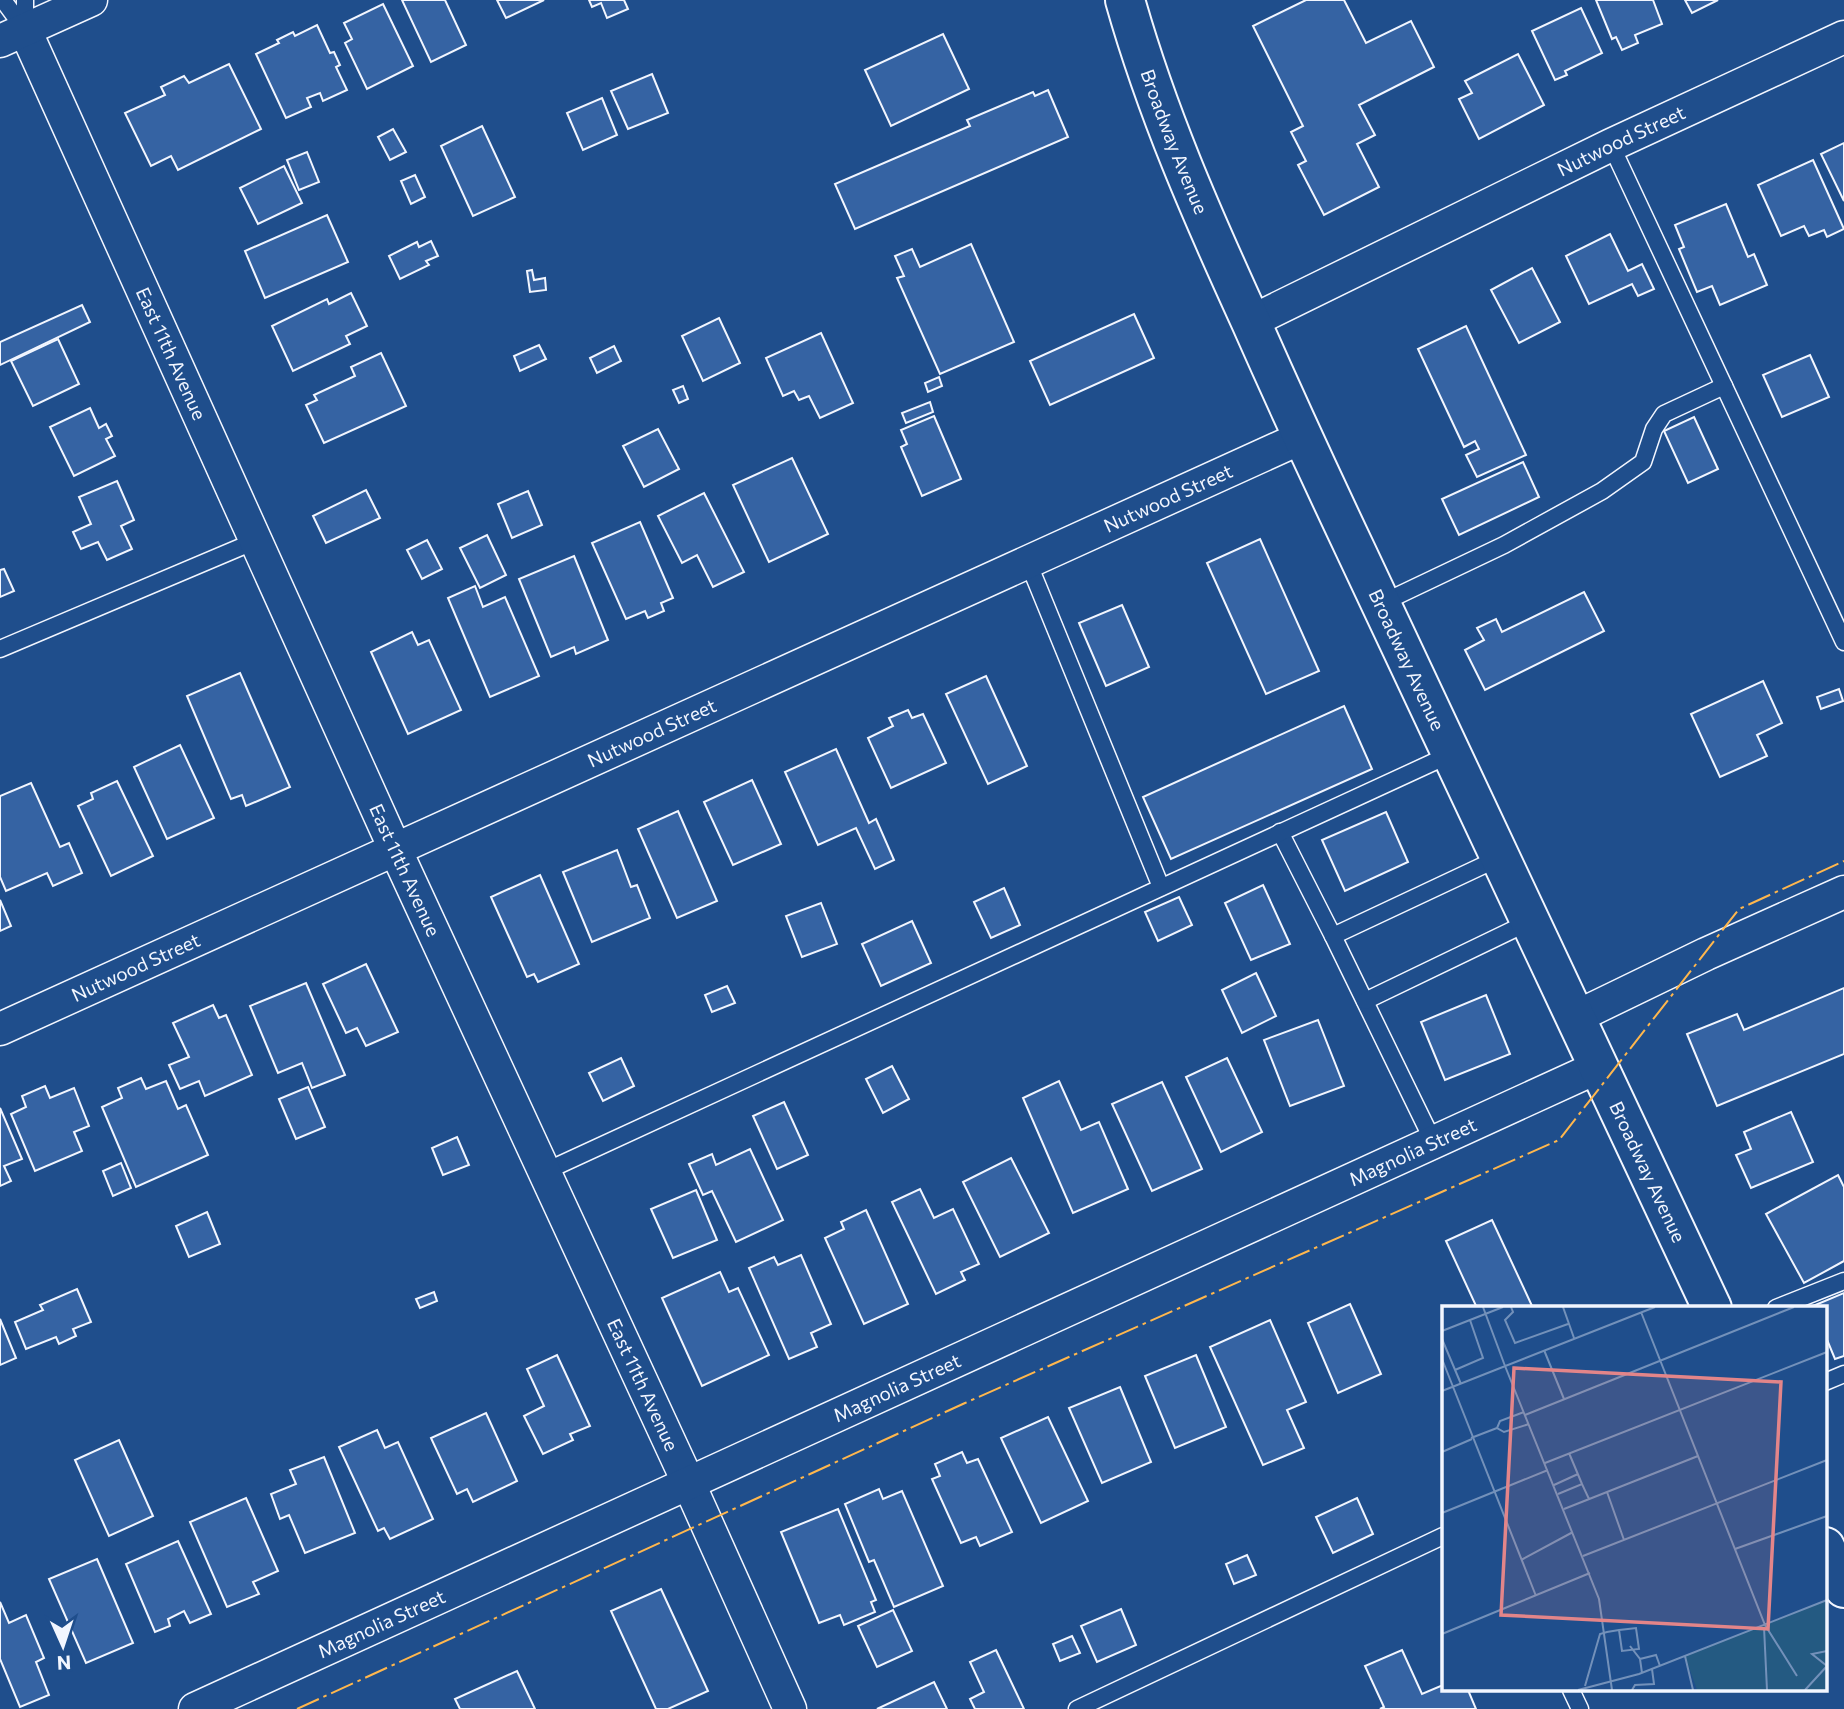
<svg xmlns="http://www.w3.org/2000/svg" width="1844" height="1709" viewBox="0 0 1844 1709" font-family="Commissioner,sans-serif">
<style>
.building{fill:#3563a3;stroke:#f2f6ff;stroke-width:2}
.lines{fill:none;stroke-linecap:round;stroke-linejoin:round}
.service-casing{stroke:#f2f6ff;stroke-width:19}
.minor-casing{stroke:#f2f6ff;stroke-width:35}
.primary-casing{stroke:#f2f6ff;stroke-width:42}
.service{stroke:#1f4e8c;stroke-width:16}
.minor{stroke:#1f4e8c;stroke-width:32}
.primary{stroke:#1f4e8c;stroke-width:38}
.power{stroke:#ffb74d;stroke-width:2;stroke-dasharray:24 5 3.5 5;stroke-linecap:butt}
.labels{text-anchor:middle;stroke-width:5;stroke-linejoin:round;paint-order:stroke}
.street-label{font-size:19px;fill:#f2f6ff;stroke:#1f4e8c}
.inset-road{fill:none;stroke:#7391ba;stroke-width:2}
.view{fill:#e38589;fill-opacity:0.15;stroke:#e38589;stroke-width:3.5}
.inset-edge{fill:none;stroke:#f2f6ff;stroke-width:3.5}
</style>
<rect width="100%" height="100%" fill="#1f4e8c"/>
<g class="building">
<polygon points="402,0 445,0 466,45 431,62"/>
<polygon points="497,0 544,0 506,18"/>
<polygon points="589,0 624,0 628,9 607,18 601,3 592,7"/>
<polygon points="1306,0 1344,0 1366,43 1411,21 1434,67 1359,105 1375,135 1357,144 1379,187 1324,215 1298,165 1306,161 1291,132 1303,126 1253,26"/>
<polygon points="1596,0 1653,0 1662,24 1635,35 1638,43 1622,50 1616,37 1612,39"/>
<polygon points="1685,0 1718,0 1692,13"/>
<polygon points="383,4 413,66 367,89 345,43 352,39 344,23"/>
<polygon points="1581,8 1602,53 1565,71 1567,75 1555,80 1532,31"/>
<polygon points="317,25 330,53 334,52 340,65 336,67 347,90 323,101 320,93 307,98 311,107 286,118 256,54 279,43 277,40 293,32 295,36"/>
<polygon points="943,34 969,89 891,126 865,70"/>
<polygon points="1518,54 1544,105 1479,139 1459,99 1472,93 1465,81"/>
<polygon points="229,64 261,129 178,170 171,156 151,166 125,113 165,95 161,87 184,76 189,83"/>
<polygon points="652,74 668,113 628,129 611,91"/>
<polygon points="1048,90 1068,137 855,229 835,184 970,126 967,120 1033,92 1035,96"/>
<polygon points="602,98 617,135 583,150 567,113"/>
<polygon points="482,126 515,197 473,216 441,146"/>
<polygon points="393,129 406,152 390,160 378,137"/>
<polygon points="1844,143 1844,201 1821,154"/>
<polygon points="307,152 319,182 299,190 287,160"/>
<polygon points="1813,160 1844,229 1827,237 1824,230 1809,236 1804,226 1781,236 1758,185"/>
<polygon points="284,166 302,203 258,224 240,188"/>
<polygon points="415,175 425,197 411,204 401,181"/>
<polygon points="1726,204 1748,257 1754,254 1767,285 1720,305 1712,286 1697,292 1679,249 1684,247 1675,225"/>
<polygon points="327,215 348,262 265,298 245,251"/>
<polygon points="1610,234 1628,271 1642,264 1654,289 1638,296 1632,284 1589,304 1566,256"/>
<polygon points="431,241 438,256 426,261 429,265 400,279 389,256 417,242 419,247"/>
<polygon points="971,244 1014,342 940,374 897,278 904,276 895,256 912,249 920,267"/>
<polygon points="1532,268 1560,322 1519,343 1491,290"/>
<polygon points="532,270 534,280 545,278 546,290 530,292 527,271"/>
<polygon points="351,293 367,326 346,336 350,344 293,371 272,326 327,299 329,304"/>
<polygon points="82,305 90,322 0,365 0,342"/>
<polygon points="1134,314 1154,358 1050,405 1030,361"/>
<polygon points="719,318 740,363 703,381 682,336"/>
<polygon points="1466,326 1526,455 1477,477 1466,455 1479,449 1475,441 1464,447 1418,349"/>
<polygon points="821,333 853,403 820,418 809,396 799,400 794,391 783,396 766,358"/>
<polygon points="58,339 79,384 33,406 11,361"/>
<polygon points="539,345 546,359 520,371 514,356"/>
<polygon points="614,346 621,361 597,373 590,358"/>
<polygon points="381,353 406,406 324,443 306,405 317,400 314,395 355,376 351,367"/>
<polygon points="1810,355 1829,397 1782,417 1763,375"/>
<polygon points="939,377 942,386 928,392 925,383"/>
<polygon points="683,386 688,399 679,403 673,390"/>
<polygon points="930,402 933,412 906,423 902,413"/>
<polygon points="90,408 99,428 106,424 112,436 106,439 115,456 74,476 50,427"/>
<polygon points="934,416 961,479 922,496 901,447 907,444 901,430"/>
<polygon points="1694,417 1718,469 1688,483 1664,431"/>
<polygon points="658,429 679,469 644,487 623,446"/>
<polygon points="792,458 828,534 769,562 733,485"/>
<polygon points="1523,462 1539,497 1459,535 1442,499"/>
<polygon points="117,481 134,520 121,526 132,549 107,560 98,542 81,549 73,532 91,524 79,497"/>
<polygon points="366,490 380,518 326,543 313,516"/>
<polygon points="528,491 542,525 512,538 498,504"/>
<polygon points="704,493 744,572 713,587 697,555 682,563 658,516"/>
<polygon points="640,522 673,598 661,603 664,611 648,618 645,611 626,619 592,543"/>
<polygon points="487,535 506,575 480,588 460,548"/>
<polygon points="1260,539 1319,671 1266,694 1207,563"/>
<polygon points="427,540 442,569 422,579 407,550"/>
<polygon points="574,556 608,640 576,654 574,647 551,657 519,579"/>
<polygon points="4,569 14,591 0,597 0,570"/>
<polygon points="475,586 483,607 505,597 539,676 490,697 448,598"/>
<polygon points="1584,592 1604,631 1485,690 1465,650 1484,640 1477,628 1496,619 1502,632"/>
<polygon points="1122,605 1149,667 1106,686 1079,623"/>
<polygon points="412,632 418,645 429,640 461,710 408,734 371,652"/>
<polygon points="240,673 290,787 246,806 242,795 231,799 187,696"/>
<polygon points="986,676 1027,766 988,784 946,694"/>
<polygon points="1763,681 1782,723 1757,735 1767,756 1720,777 1691,714"/>
<polygon points="1839,689 1843,701 1821,709 1817,697"/>
<polygon points="1344,706 1372,769 1171,859 1143,797"/>
<polygon points="908,710 912,718 923,714 946,763 891,788 868,738 893,726 889,718"/>
<polygon points="180,745 214,818 167,839 134,767"/>
<polygon points="836,749 869,823 876,819 894,860 875,869 856,828 818,845 785,772"/>
<polygon points="752,780 781,844 733,865 704,802"/>
<polygon points="117,781 153,856 111,876 78,806 93,799 91,793"/>
<polygon points="31,783 60,847 69,843 82,873 53,886 47,873 6,891 0,877 0,796"/>
<polygon points="678,811 717,901 677,918 638,829"/>
<polygon points="1386,812 1408,862 1345,891 1322,840"/>
<polygon points="617,850 631,887 637,885 650,918 592,942 563,872"/>
<polygon points="540,875 579,964 538,982 534,974 527,977 491,897"/>
<polygon points="1263,885 1290,944 1251,960 1225,903"/>
<polygon points="1004,888 1020,925 991,938 974,902"/>
<polygon points="1179,897 1192,925 1158,941 1145,912"/>
<polygon points="0,900 11,926 0,931"/>
<polygon points="821,903 837,944 802,957 786,916"/>
<polygon points="912,921 931,963 881,986 862,944"/>
<polygon points="366,964 398,1032 366,1046 357,1028 346,1033 323,984"/>
<polygon points="1256,973 1276,1016 1242,1033 1222,990"/>
<polygon points="306,983 345,1075 312,1088 302,1063 278,1073 250,1006"/>
<polygon points="727,986 735,1003 712,1012 705,995"/>
<polygon points="1844,988 1844,1054 1717,1106 1687,1034 1737,1014 1744,1030"/>
<polygon points="1486,995 1510,1054 1445,1080 1421,1022"/>
<polygon points="213,1005 219,1018 226,1015 252,1075 205,1096 199,1081 180,1089 169,1065 189,1057 173,1023"/>
<polygon points="1318,1020 1344,1086 1290,1106 1264,1040"/>
<polygon points="621,1058 634,1086 603,1101 589,1073"/>
<polygon points="1227,1058 1262,1132 1221,1152 1186,1077"/>
<polygon points="892,1066 909,1099 883,1113 866,1079"/>
<polygon points="141,1078 146,1089 166,1081 178,1109 186,1105 208,1155 136,1187 102,1107 122,1098 118,1088"/>
<polygon points="1059,1081 1081,1130 1099,1122 1128,1189 1073,1213 1023,1098"/>
<polygon points="1162,1082 1202,1169 1152,1191 1112,1104"/>
<polygon points="45,1086 50,1098 74,1088 89,1126 74,1132 82,1151 35,1171 11,1114 26,1107 22,1096"/>
<polygon points="308,1087 325,1127 296,1139 279,1099"/>
<polygon points="784,1102 808,1155 777,1169 753,1116"/>
<polygon points="0,1108 22,1159 4,1166 11,1181 0,1186"/>
<polygon points="1791,1112 1813,1162 1751,1188 1736,1155 1751,1149 1744,1132"/>
<polygon points="457,1137 469,1165 443,1175 432,1148"/>
<polygon points="750,1149 783,1220 736,1242 712,1191 703,1195 689,1164 712,1154 716,1165"/>
<polygon points="1011,1158 1049,1233 1000,1257 963,1182"/>
<polygon points="121,1163 131,1188 113,1196 103,1171"/>
<polygon points="1838,1175 1844,1187 1844,1261 1804,1283 1766,1214"/>
<polygon points="920,1189 934,1218 953,1209 979,1264 961,1272 965,1280 936,1294 892,1202"/>
<polygon points="696,1190 717,1240 673,1258 651,1209"/>
<polygon points="866,1210 908,1304 864,1324 825,1238 844,1229 841,1222"/>
<polygon points="207,1212 220,1244 189,1257 176,1226"/>
<polygon points="1492,1220 1533,1308 1477,1308 1446,1241"/>
<polygon points="801,1255 831,1324 811,1333 817,1347 789,1359 749,1268 774,1257 778,1265"/>
<polygon points="720,1272 729,1292 738,1288 769,1355 702,1386 662,1298"/>
<polygon points="77,1289 91,1322 73,1329 76,1336 59,1344 56,1337 26,1349 15,1322 43,1310 40,1305"/>
<polygon points="434,1292 437,1301 420,1308 416,1299"/>
<polygon points="1844,1293 1844,1356 1835,1359 1825,1335 1825,1308 1813,1308 1813,1306"/>
<polygon points="1350,1304 1381,1374 1338,1393 1308,1323"/>
<polygon points="0,1319 16,1358 0,1365"/>
<polygon points="1270,1320 1306,1402 1287,1410 1304,1448 1263,1465 1210,1347"/>
<polygon points="557,1355 590,1426 570,1434 573,1440 543,1454 524,1416 544,1406 527,1369"/>
<polygon points="1196,1355 1226,1427 1175,1448 1145,1376"/>
<polygon points="1120,1387 1151,1462 1102,1483 1069,1408"/>
<polygon points="486,1413 517,1481 473,1502 467,1489 457,1494 431,1438"/>
<polygon points="1048,1417 1088,1501 1041,1523 1001,1438"/>
<polygon points="377,1430 385,1448 398,1442 433,1519 390,1539 384,1528 378,1531 339,1447"/>
<polygon points="119,1440 153,1516 109,1536 75,1460"/>
<polygon points="962,1452 967,1463 978,1459 1012,1532 980,1546 976,1537 961,1543 932,1479 940,1476 935,1464"/>
<polygon points="324,1457 355,1533 305,1553 289,1515 280,1519 271,1494 296,1484 290,1470"/>
<polygon points="879,1489 883,1499 902,1491 943,1586 894,1607 874,1560 869,1562 845,1504"/>
<polygon points="246,1498 278,1571 253,1582 259,1594 227,1607 190,1522"/>
<polygon points="1357,1498 1373,1534 1333,1553 1316,1517"/>
<polygon points="838,1509 876,1600 871,1602 875,1612 844,1625 840,1615 819,1623 781,1532"/>
<polygon points="178,1541 211,1614 190,1623 184,1611 168,1619 170,1626 155,1632 126,1564"/>
<polygon points="1247,1555 1256,1575 1234,1584 1226,1564"/>
<polygon points="97,1559 133,1643 86,1663 49,1579"/>
<polygon points="661,1589 708,1691 668,1709 656,1709 611,1611"/>
<polygon points="0,1602 9,1623 26,1615 44,1658 36,1662 49,1695 20,1707 0,1659"/>
<polygon points="1121,1609 1136,1645 1097,1662 1081,1626"/>
<polygon points="893,1610 912,1651 877,1667 858,1626"/>
<polygon points="1072,1636 1080,1653 1060,1661 1053,1644"/>
<polygon points="996,1650 1024,1709 975,1709 970,1699 984,1692 970,1662"/>
<polygon points="1402,1650 1422,1694 1443,1685 1443,1690 1468,1690 1476,1709 1380,1709 1384,1707 1365,1666"/>
<polygon points="517,1671 535,1709 460,1709 455,1699"/>
<polygon points="934,1682 947,1709 877,1709"/>
</g>
<g class="lines">
<defs>
<g id="service">
<polyline points="3,0 25,30"/>
<polyline points="25,30 25,0"/>
<polyline points="1611,145 1844,642"/>
<polyline points="1028,562 1161,887"/>
<polyline points="1380,604 1504,545 1602,491 1643,462 1654,429 1664,414 1724,386"/>
<polyline points="0,649 255,541"/>
<polyline points="1280,832 1333,936 1499,858"/>
<polyline points="1333,936 1434,1143"/>
<polyline points="1365,1001 1529,922"/>
<polyline points="544,1172 1451,754"/>
<polyline points="1776,1308 1844,1281"/>
<polyline points="1825,1382 1844,1374"/>
<polyline points="1571,1690 1580,1709"/>
<polyline points="1077,1709 1443,1536"/>
</g>
<g id="minor">
<path id="s1" d="M 25,30 L 395,849 L 689,1484 L 790,1709"/>
<polyline points="0,41 91,0"/>
<path id="s2" d="M 1250,322 L 1611,145 L 1844,37"/>
<polyline points="1574,1018 1706,954 1844,892"/>
<path id="s3" d="M 0,1029 L 1303,437"/>
<path id="s4" d="M 195,1709 L 1598,1067"/>
</g>
<g id="primary">
<path id="s5" d="M 1125,0 C 1157,113 1202,215 1251,322 C 1285,399 1320,475 1356,551 C 1474,804 1593,1056 1712,1308"/>
<polyline points="1825,1547 1844,1588"/>
</g>
</defs>
<use href="#service" class="service-casing"/>
<use href="#minor" class="minor-casing"/>
<use href="#primary" class="primary-casing"/>
<use href="#service" class="service"/>
<use href="#minor" class="minor"/>
<use href="#primary" class="primary"/>
<polyline class="power" points="297,1709 965,1403 1559,1140 1739,909 1844,861"/>
</g>
<g class="labels">
<g class="street-label">
<text dy="7" stroke="none"><textPath href="#s2" startOffset="413">Nutwood Street</textPath></text>
<text dy="7" stroke="none"><textPath href="#s5" startOffset="150">Broadway Avenue</textPath></text>
<text dy="7" stroke="none"><textPath href="#s1" startOffset="355">East 11th Avenue</textPath></text>
<text dy="7" stroke="none"><textPath href="#s3" startOffset="1283">Nutwood Street</textPath></text>
<text dy="7" stroke="none"><textPath href="#s5" startOffset="718">Broadway Avenue</textPath></text>
<text dy="7" stroke="none"><textPath href="#s3" startOffset="716">Nutwood Street</textPath></text>
<text dy="7" stroke="none"><textPath href="#s1" startOffset="922">East 11th Avenue</textPath></text>
<text dy="7" stroke="none"><textPath href="#s3" startOffset="149">Nutwood Street</textPath></text>
<text dy="7" stroke="none"><textPath href="#s4" startOffset="1339">Magnolia Street</textPath></text>
<text dy="7" stroke="none"><textPath href="#s5" startOffset="1284">Broadway Avenue</textPath></text>
<text dy="7" stroke="none"><textPath href="#s1" startOffset="1489">East 11th Avenue</textPath></text>
<text dy="7" stroke="none"><textPath href="#s4" startOffset="772">Magnolia Street</textPath></text>
<text dy="7" stroke="none"><textPath href="#s4" startOffset="205">Magnolia Street</textPath></text>
</g>
</g>
<g transform="translate(1442 1306)">
<rect width="385" height="385" fill="#1f4e8c"/>
<path d="M 385,294 L 385,384 L 255,384 L 243,350 Z" fill="#245a82"/>
<path class="inset-road" d="M 41,1 L 63,60M 69,1 L 71,6 L 63,14 L 73,37 L 126,18M 121,1 L 132,32M 199,6 L 323,319 L 355,370M 0,25 L 61,1M 0,33 L 19,78M 102,44 L 122,93M 0,53 L 94,290M 63,60 L 157,293 L 170,384M 13,64 L 41,52 L 28,14M 0,85 L 213,1M 82,106 L 58,115 L 55,122 L 62,126 L 87,118M 83,109 L 352,1M 29,132 L 55,122M 0,146 L 30,133M 127,147 L 140,178M 103,157 L 385,46M 112,179 L 136,168M 165,186 L 182,234M 116,188 L 140,178 L 147,193M 122,203 L 256,150M 0,207 L 106,164M 293,243 L 385,210M 141,250 L 385,154M 79,254 L 131,226M 322,321 L 325,384M 0,328 L 148,267M 188,340 L 198,353 L 200,367M 243,350 L 251,384M 198,353 L 214,349 L 218,360M 385,360 L 370,348 L 385,345M 143,380 L 158,328 L 165,326 L 177,324 L 186,323 L 194,322 L 197,343 L 180,345 L 177,324M 136,384 L 197,368 L 385,294M 190,384 L 193,379 L 212,378 L 210,363M 363,384 L 385,360"/>
<path class="view" d="M 72,62 L 339,76 L 326,323 L 59,309 Z"/>
<rect width="385" height="385" class="inset-edge"/>
</g>
<g transform="translate(63 1646) rotate(177)" stroke="#1f4e8c" stroke-width="5" paint-order="stroke">
<path d="M0-5L12 26L0 18L-12 26Z" fill="#f2f6ff"/>
<text y="-10" font-size="19" font-weight="bold" text-anchor="middle" fill="#f2f6ff">N</text>
</g>
</svg>
